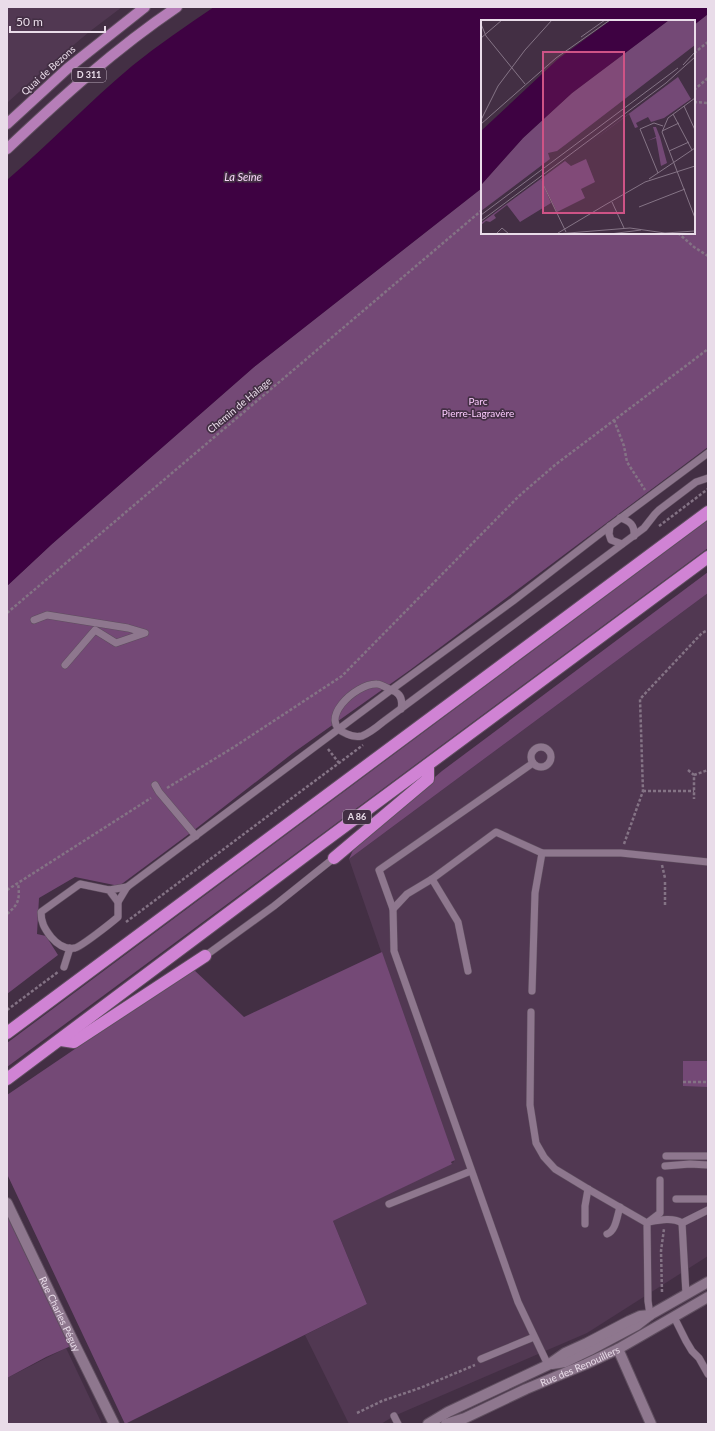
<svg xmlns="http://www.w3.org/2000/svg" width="715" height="1431" viewBox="0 0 715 1431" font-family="Lato,sans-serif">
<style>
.built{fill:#513852}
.green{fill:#744976}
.water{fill:#3e0242}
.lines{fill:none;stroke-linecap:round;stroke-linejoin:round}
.service-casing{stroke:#5f4e5f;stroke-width:8}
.minor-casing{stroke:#5f4e5f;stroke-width:12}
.tertiary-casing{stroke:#5f4e5f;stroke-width:12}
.primary-casing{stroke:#5f4e5f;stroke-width:12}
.motorway-casing{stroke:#5f4e5f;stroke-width:14}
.path{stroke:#847385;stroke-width:2.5;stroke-dasharray:3 2;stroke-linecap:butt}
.service{stroke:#8e778e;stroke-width:7}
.minor{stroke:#8e778e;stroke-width:10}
.tertiary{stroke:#8e778e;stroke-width:10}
.primary{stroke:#b67eb8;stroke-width:10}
.motorway{stroke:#d083d4;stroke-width:12}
.labels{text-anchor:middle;stroke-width:3.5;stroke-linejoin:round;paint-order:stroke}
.shield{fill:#432f44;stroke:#b7a8b8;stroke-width:1}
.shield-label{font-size:9px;font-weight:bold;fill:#e9dce9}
.street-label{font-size:10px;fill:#e9dce9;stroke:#432f44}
.park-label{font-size:10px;fill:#fdcbff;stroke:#432f44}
.water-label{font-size:11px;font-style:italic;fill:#f8d6f9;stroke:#432f44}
.inset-road{fill:none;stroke:#857486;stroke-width:1}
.view{fill:#ce5386;fill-opacity:0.15;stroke:#ce5386;stroke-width:2}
.inset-edge{fill:none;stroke:#e9dce9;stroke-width:2}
</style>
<rect width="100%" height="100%" fill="#432f44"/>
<g class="built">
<polygon points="7,7 122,7 89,32 31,81 7,103"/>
<polygon points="708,593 708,1256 587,1333 394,1416 381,1424 349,1424 305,1335 367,1304 333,1221 454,1162 349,859"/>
<polygon points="66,1348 102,1424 7,1424 7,1378"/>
</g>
<g class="green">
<polygon points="708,14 708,447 410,670 293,753 193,831 119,886 75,877 39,898 37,934 46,936 58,955 7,994 7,586 52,544 254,367 482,188 482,233 694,233 694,25"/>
<polygon points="708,520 708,548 7,1067 7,1043"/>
<polygon points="708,572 708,593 349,859 356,844 442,771"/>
<polygon points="382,952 455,1160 451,1162 452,1164 333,1221 367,1304 125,1424 7,1174 7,1095 193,969 244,1017"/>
<polygon points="683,1061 708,1061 708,1087 683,1086"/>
<polygon points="7,1209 71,1346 46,1357 7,1378"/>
</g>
<path class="water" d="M 214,7 L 708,7 L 708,14 L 694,25 L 694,21 L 482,21 L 482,188 L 254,367 L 52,544 L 7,586 L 7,180 C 50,143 89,102 132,66 C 158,45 186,26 214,7 Z"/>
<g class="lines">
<defs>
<g id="service">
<path d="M 708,453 L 610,526 L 513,601 L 391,690 C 387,688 381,684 377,684 C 355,683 315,722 347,734 C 351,736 357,737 362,736 C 369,733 377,727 383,722 L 644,528 L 655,514 L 659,510 L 696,482 L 708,478"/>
<path d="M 620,518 C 630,521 635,525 634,536"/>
<polyline points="610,526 609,534 611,540 622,544"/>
<polyline points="34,620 47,615 128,628 145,633 116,643 95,630 65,665"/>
<circle cx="541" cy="757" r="10"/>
<polyline points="155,785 159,792 196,836"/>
<polyline points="542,853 496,832 432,879 407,894 393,909 394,951 518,1302 548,1365"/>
<polyline points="432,879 458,922 468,971"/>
<path d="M 109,890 L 118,902 L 118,917 C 111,923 82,946 75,948 C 65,950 57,944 51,937 C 44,928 41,922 41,912 L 80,884 L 109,890 L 127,887"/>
<path d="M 118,902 L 127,887 L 391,690 C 401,693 403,700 401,709"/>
<polyline points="393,909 379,870 533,763"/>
<polyline points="205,956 274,906 334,858"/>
<polyline points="64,967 70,948"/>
<polyline points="532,991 535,893 542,853 621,853 708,862"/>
<polyline points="531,1012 530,1105 536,1143 544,1157 555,1169 588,1189 647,1223 648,1301 650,1315"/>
<polyline points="666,1156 708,1156"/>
<polyline points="665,1166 690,1164 708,1165"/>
<polyline points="676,1199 708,1199"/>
<polyline points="389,1204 471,1171"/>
<path d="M 649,1222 C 659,1220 673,1217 682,1223"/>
<polyline points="647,1223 660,1213 660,1180"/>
<polyline points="682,1223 686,1294"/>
<polyline points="682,1223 708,1210"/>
<polyline points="585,1224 585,1206 588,1189"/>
<path d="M 607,1234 C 616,1231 617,1216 620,1207"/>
<polyline points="674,1317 686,1341 692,1351 699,1358 708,1374"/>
<polyline points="481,1359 534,1337"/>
<polyline points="394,1416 398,1424"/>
</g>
<g id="minor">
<path id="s1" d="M 7,1203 L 75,1345 L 114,1424"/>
<polyline points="618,1349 651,1424"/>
</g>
<g id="tertiary">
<polyline points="552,1364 565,1362 590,1350 637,1325 650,1315 708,1282"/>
<polyline points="428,1424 448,1412 548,1365 565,1353 587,1343 629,1321 640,1316 650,1315"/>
<path id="s2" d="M 446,1424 L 465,1418 L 526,1389 L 586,1364 L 618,1349 L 708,1297"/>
</g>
<g id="primary">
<polyline points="7,124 68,68 145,7"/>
<path d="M 7,149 C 61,98 115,49 177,7"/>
</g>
<g id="motorway">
<polyline points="334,858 428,779 428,765"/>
<polyline points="7,1033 708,512"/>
<polyline points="61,1040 74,1042 205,956"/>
<polyline points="7,1079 322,843 708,557"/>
</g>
</defs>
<use href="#service" class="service-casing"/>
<use href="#minor" class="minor-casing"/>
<use href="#tertiary" class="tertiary-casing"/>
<use href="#primary" class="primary-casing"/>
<use href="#motorway" class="motorway-casing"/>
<g class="path">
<polyline points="694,53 708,42"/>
<polyline points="694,90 708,78"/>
<polyline points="694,102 708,103"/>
<polyline points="678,233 694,247 708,256"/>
<polyline points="614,420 624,446 627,462 645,490"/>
<polyline points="659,526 708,489"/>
<polyline points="7,613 482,210"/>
<polyline points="328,749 339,763"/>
<polyline points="688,770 694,775 694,799"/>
<polyline points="694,775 708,770"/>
<polyline points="167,788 234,747 342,676 519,496 555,465 708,349"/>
<polyline points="643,791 694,791"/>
<polyline points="624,844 643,791 640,699 702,633 708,630"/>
<polyline points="662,865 665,878"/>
<polyline points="7,890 151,798"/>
<polyline points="665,905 665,882"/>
<path d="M 7,914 C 19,904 20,899 18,883"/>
<polyline points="126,922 363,745"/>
<polyline points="7,1010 58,972"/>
<polyline points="683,1082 708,1082"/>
<polyline points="662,1292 661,1251 664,1229"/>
<polyline points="357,1413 382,1401 420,1388 475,1365"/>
</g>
<use href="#service" class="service"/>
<use href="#minor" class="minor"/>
<use href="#tertiary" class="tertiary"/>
<use href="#primary" class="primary"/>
<use href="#motorway" class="motorway"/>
</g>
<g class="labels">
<g class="shield">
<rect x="72" y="68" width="34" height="14" rx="3"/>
<rect x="343" y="810" width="28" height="14" rx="3"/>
</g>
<g class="shield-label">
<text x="89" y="78">D 311</text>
<text x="357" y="820">A 86</text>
</g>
<g class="street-label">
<text transform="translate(48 70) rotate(-42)" y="4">Quai de Bezons</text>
<text transform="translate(239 405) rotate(-40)" y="4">Chemin de Halage</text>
<text dy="4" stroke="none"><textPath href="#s1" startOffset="123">Rue Charles Péguy</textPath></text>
<text dy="4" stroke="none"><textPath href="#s2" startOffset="146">Rue des Renouillers</textPath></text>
</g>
<g class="park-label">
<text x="478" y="405">Parc<tspan x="478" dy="12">Pierre-Lagravère</tspan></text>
</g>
<g class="water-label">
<text x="243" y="181">La Seine</text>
</g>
</g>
<g transform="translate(481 20)">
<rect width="214" height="214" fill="#432f44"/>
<path d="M 188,0 L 214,0 L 214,25 L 84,125 L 76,131 L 67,133 L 69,139 L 0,191 L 0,165 L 42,118 L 91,73 ZM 197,57 L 210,79 L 183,98 L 170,102 L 167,97 L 155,103 L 157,107 L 154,108 L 148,94 L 102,128 ZM 172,107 L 175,107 L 179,117 L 186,143 L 180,146 L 175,118 L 166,121 L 175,117 ZM 105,139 L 114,162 L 100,169 L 104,178 L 76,192 L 60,159 L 70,183 L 39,202 L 26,185 L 13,195 L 15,198 L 9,202 L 5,201 L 0,205 L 0,203 L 84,141 L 90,146 Z" fill="#744976"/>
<path d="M 130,0 L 188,0 L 91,73 L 42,118 L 0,165 L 0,111 L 77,39 Z" fill="#3e0242"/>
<path class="inset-road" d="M 0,4 L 5,16 L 44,64M 100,17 L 124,0M 0,18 L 21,0M 202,45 L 214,32M 214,78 L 187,98 L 181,112 L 214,198M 203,86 L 214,110M 192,94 L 211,130M 0,100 L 17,66 L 44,30 L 71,0M 0,104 L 75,38 L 129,0M 181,111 L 198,103M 188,131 L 208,122M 177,153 L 159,109 L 173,103 L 182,106M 168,159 L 214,128M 62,164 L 85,212M 131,182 L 143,208M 124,185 L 164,162 L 214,146M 158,187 L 204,169M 0,195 L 197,48M 0,201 L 185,63 L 214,37M 77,213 L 124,185M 15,214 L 21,208 L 28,214M 75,214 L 149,208 L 184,213 L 214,211M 129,214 L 160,210"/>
<path class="view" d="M 62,32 L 143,32 L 143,193 L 62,193 Z"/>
<rect width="214" height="214" class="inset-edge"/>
</g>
<rect width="715" height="1431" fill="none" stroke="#e9dce9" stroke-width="16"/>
<path d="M10 26v6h95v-6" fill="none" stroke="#e9dce9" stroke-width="2"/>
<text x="16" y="26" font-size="12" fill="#e9dce9" stroke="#432f44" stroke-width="3" paint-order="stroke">50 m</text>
</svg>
